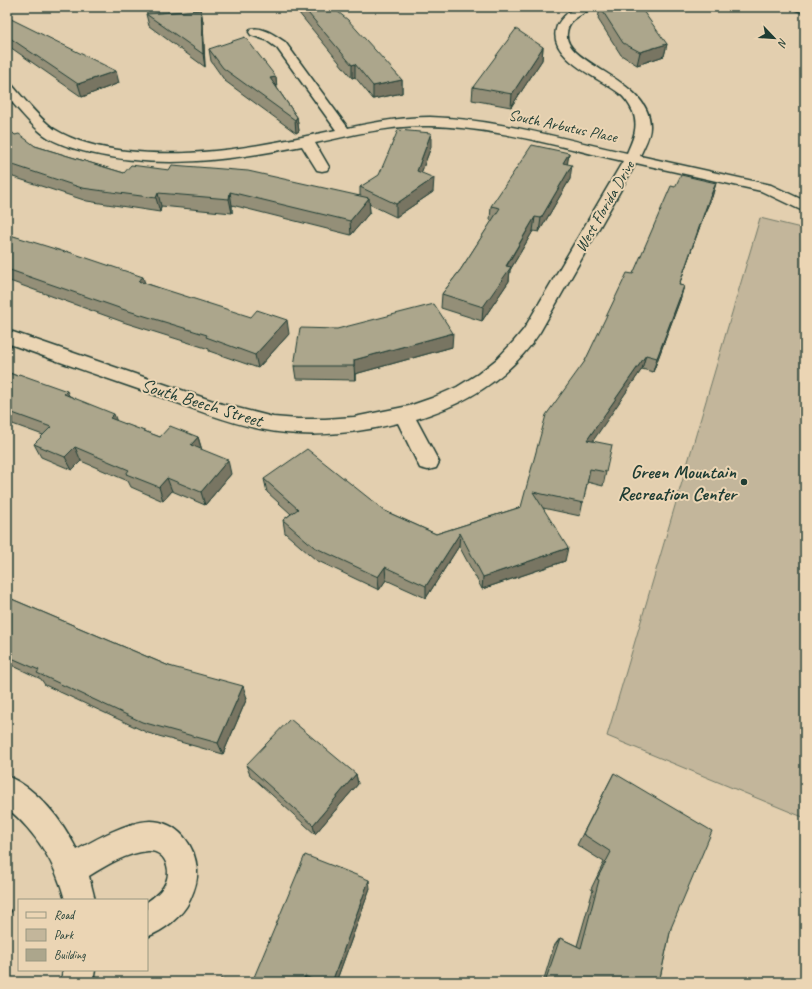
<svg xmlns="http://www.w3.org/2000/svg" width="812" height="989" viewBox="0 0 812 989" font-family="Caveat,sans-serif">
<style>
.green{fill:#c3b69b;stroke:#717a68}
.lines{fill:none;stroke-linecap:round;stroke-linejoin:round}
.street-casing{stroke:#1f3d34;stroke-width:3}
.secondary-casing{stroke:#1f3d34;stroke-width:3}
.street{fill:#ebd5b4;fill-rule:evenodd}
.secondary{fill:#ebd5b4;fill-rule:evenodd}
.wall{fill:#948f78;stroke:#1f3d34}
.shaded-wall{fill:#787462;stroke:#1f3d34}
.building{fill:#aca68c;stroke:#1f3d34}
.poi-dot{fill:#1f3d34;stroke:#ebd5b4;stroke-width:1.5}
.labels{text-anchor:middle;stroke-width:4;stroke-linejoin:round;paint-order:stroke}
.far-street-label{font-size:16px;fill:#1f3d34;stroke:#ebd5b4}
.street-label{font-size:19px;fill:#1f3d34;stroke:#ebd5b4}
.poi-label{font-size:19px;font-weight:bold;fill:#1f3d34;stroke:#ebd5b4;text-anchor:end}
</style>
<rect width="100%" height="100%" fill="#e3cfaf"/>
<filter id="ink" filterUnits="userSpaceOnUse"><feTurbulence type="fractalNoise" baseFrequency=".025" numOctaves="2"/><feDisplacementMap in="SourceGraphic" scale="8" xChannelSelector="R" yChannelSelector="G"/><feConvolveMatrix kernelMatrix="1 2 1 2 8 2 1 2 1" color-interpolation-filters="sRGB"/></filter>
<g filter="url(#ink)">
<polygon class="green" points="760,218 805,229 805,818 607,736"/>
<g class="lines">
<defs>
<g id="street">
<path d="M 576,7 L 591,7 C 583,17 569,16 567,33 C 562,64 652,79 650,127 C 650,137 644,146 640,156 L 771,185 L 805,201 L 805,212 L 761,191 L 636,163 L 540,332 C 511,377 466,404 416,419 L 439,462 L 436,468 L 428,470 L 420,468 L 398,423 C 365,431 332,436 298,434 C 252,432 207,414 164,398 C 112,380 59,362 7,343 L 7,330 L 222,404 L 273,417 L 298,419 L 325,419 L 354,417 L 409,406 L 432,398 L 457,387 L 478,374 L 497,359 L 514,341 L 524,329 L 623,161 C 560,147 494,127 429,126 C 390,125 353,135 315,143 L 329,167 L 327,170 L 322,171 L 317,170 L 302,146 C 232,160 162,170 91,153 C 74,149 56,144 43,134 C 29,123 18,109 7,96 L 7,84 L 12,85 C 25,100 38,117 54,129 C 75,142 101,148 126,151 C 197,159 266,145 336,130 L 277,48 L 266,40 L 251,35 L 249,32 L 251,29 C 263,26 276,36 285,42 L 348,128 C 375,122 402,117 430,117 C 496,119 562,139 627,153 C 633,139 639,127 633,112 C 630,105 625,98 619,93 C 600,78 545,57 557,26 C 561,18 568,12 576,7 Z"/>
<path d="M 7,776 C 38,789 62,820 77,850 C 96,839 126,822 150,821 C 177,821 196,845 197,871 C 198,881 194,891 190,900 C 182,917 164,930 147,937 L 147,902 C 154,897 163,890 166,882 C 172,868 164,850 148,851 C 126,853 107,865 89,876 L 95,900 L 65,900 C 56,864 36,832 7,808 Z"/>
<polygon points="63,970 95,970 93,982 61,982"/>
</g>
<polygon id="secondary" points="792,7 805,7 805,13 794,9"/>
</defs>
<use href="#street" class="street-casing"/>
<use href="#secondary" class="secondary-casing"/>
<use href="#street" class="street"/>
<use href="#secondary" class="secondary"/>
</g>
<g class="wall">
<polygon points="294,7 332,7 402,80 402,93 373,99 355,77 352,78"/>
<polygon points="600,7 667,44 664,56 637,65 621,55 598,19"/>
<polygon points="201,10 203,22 205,67 149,26 146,14"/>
<polygon points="7,17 119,83 82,97 7,45"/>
<polygon points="543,47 542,60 511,107 472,100 473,87"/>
<polygon points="209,49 276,77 277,88 297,117 299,131 296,133 225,81 211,61"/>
<polygon points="7,128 15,135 35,146 124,173 360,196 360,187 431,147 421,173 433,192 396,217 369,204 370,212 351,235 232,205 232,213 161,206 160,212 87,201 7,175"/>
<polygon points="569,153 567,164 570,179 539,232 533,231 510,270 509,281 482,321 441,308 442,294 461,269 492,221 490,220 491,206"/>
<polygon points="716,183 712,197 705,212 679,285 684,286 680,300 653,372 642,369 592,441 606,472 603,486 587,482 580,516 543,508 565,561 482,589 459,546 426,598 386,580 379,590 316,560 285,533 283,520 291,514 267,492 264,479 385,511 436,534 521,507 585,361 633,274 675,187"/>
<polygon points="7,234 145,283 289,334 258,368 209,351 209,349 126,323 7,280"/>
<polygon points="452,347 355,374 355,380 296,379 294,366"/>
<polygon points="7,372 70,396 116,421 160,437 198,437 202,450 231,474 205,505 172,491 163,501 131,487 128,481 81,461 72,470 41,457 34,444 43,435 7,422"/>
<polygon points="7,597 169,666 247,698 223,754 148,733 45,685 41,679 7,663"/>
<polygon points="246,765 356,774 358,784 315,834 250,775"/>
<polygon points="614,773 671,928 659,982 543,982 554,946 560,938 577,946 593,890 591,889 604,862 577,845"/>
<polygon points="370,888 336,982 252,982"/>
</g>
<g class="shaded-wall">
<polygon points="201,10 203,22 205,67 203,54"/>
<polygon points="667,44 664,56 637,65 640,52"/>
<polygon points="543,47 542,60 511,107 512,94"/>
<polygon points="355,64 355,77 352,78 352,65"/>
<polygon points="116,71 119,83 82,97 78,84"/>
<polygon points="276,77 277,90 270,78"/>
<polygon points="402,80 402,93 373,99 373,86"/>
<polygon points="297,117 299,131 296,133 295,120"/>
<polygon points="431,133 431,147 417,184 417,171"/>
<polygon points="569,153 567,167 563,163"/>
<polygon points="572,165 570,179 539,232 541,218"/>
<polygon points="434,178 433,192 396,217 396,204"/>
<polygon points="716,183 712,197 705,212 674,299 709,199"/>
<polygon points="230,192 232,205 232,213 229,199"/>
<polygon points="158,193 161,206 160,212 156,198"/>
<polygon points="369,198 370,212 351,235 350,221"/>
<polygon points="535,217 533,231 510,270 509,281 482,321 483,307"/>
<polygon points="143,277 147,290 138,281"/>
<polygon points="684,286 680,300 653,372 657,358"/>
<polygon points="287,320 289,334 258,368 255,355"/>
<polygon points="453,333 452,347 355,374 355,380 354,366 354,360"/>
<polygon points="646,355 642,369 584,454 587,440"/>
<polygon points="67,391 73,405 64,394"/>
<polygon points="114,414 119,427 110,418"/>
<polygon points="198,437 202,451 191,445"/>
<polygon points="75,447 81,461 72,470 65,457"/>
<polygon points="228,460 231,474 205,505 201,492"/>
<polygon points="167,478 172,491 163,501 159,487"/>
<polygon points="460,533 459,546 426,598 426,586"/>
<polygon points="568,548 565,561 482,589 483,577"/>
<polygon points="385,567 386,580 379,590 378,577"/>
<polygon points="243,686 247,698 223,754 218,743"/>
<polygon points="356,774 358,784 315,834 313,825"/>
<polygon points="369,880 370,888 336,982 332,982"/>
<polygon points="7,907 12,911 7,918"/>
<polygon points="305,976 308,982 302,982"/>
</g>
<g class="building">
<polygon points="303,7 332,7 348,20 402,80 373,86 355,64 352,65"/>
<polygon points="600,7 640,7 667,44 640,52 623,43"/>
<polygon points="201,10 203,54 146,14"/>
<polygon points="7,17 116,71 78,84 7,36"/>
<polygon points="516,29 543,47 512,94 473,87"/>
<polygon points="245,37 276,77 270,78 297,117 295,120 223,68 209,49"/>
<polygon points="7,128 15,135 19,134 35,146 124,173 131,165 169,170 172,165 248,171 369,198 350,221 230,192 229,199 158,193 156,198 82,188 7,163"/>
<polygon points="398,130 431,133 417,171 434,178 396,204 360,187 379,175"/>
<polygon points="532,145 569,153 563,163 572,165 541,218 535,217 506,266 511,267 483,307 442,294 461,269 500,208 491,206"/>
<polygon points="681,175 716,183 709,199 679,285 684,286 657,358 646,355 587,440 612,445 606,472 590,469 583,503 533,492 568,548 483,577 460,533 426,586 385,567 378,577 314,547 283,520 298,509 264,479 307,449 385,511 436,534 521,507 546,415 585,361 627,273 633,274 671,186 675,187"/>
<polygon points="7,234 65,252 66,251 143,277 138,281 251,317 257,310 287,320 255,355 206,337 207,335 122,309 7,269"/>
<polygon points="434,304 453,333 354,360 354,366 294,366 300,328 337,329"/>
<polygon points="7,372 17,376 19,374 67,391 64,394 114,414 110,418 160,437 170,426 198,437 191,445 228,460 201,492 167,478 159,487 126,474 129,470 75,447 65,457 34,444 51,427 7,411"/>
<polygon points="7,597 169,666 243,686 218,743 142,722 37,673 39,670 7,656"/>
<polygon points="290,719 356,774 313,825 246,765"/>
<polygon points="614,773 712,831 671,928 659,982 552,982 546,979 560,938 581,948 599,880 597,879 611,852 583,834"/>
<polygon points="305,855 369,880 332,982 318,982 305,976 302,982 252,982"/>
<polygon points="222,978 229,982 220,982"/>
</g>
</g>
<circle class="poi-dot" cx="744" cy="482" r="4"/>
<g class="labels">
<g class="far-street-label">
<text transform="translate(563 125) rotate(12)" y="6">South Arbutus Place</text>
<text transform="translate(604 206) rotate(-60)" y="6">West Florida Drive</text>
</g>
<g class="street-label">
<text transform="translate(202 402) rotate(17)" y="7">South Beech Street</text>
</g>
<g class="poi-label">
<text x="736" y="478">Green Mountain<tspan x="736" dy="22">Recreation Center</tspan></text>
</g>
</g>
<rect width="812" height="989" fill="none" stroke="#ebd5b4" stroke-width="24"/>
<rect x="12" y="12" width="788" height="965" fill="none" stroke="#1f3d34" stroke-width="1.5" filter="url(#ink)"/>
<rect x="18" y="899" width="130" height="72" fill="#ebd5b4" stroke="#999881"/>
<rect x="26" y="912" width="20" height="6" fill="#ebd5b4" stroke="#999881"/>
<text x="54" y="919" font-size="12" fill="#1f3d34">Road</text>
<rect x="26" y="929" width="20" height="12" fill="#c3b69b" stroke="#999881"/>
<text x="54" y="939" font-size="12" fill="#1f3d34">Park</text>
<rect x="26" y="949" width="20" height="12" fill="#aca68c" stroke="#999881"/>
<text x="54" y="959" font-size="12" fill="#1f3d34">Building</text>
<g transform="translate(774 38) rotate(115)" stroke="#ebd5b4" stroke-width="3" paint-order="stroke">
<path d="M0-3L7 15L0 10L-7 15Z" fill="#1f3d34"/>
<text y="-6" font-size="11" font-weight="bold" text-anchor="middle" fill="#1f3d34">N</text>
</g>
</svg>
